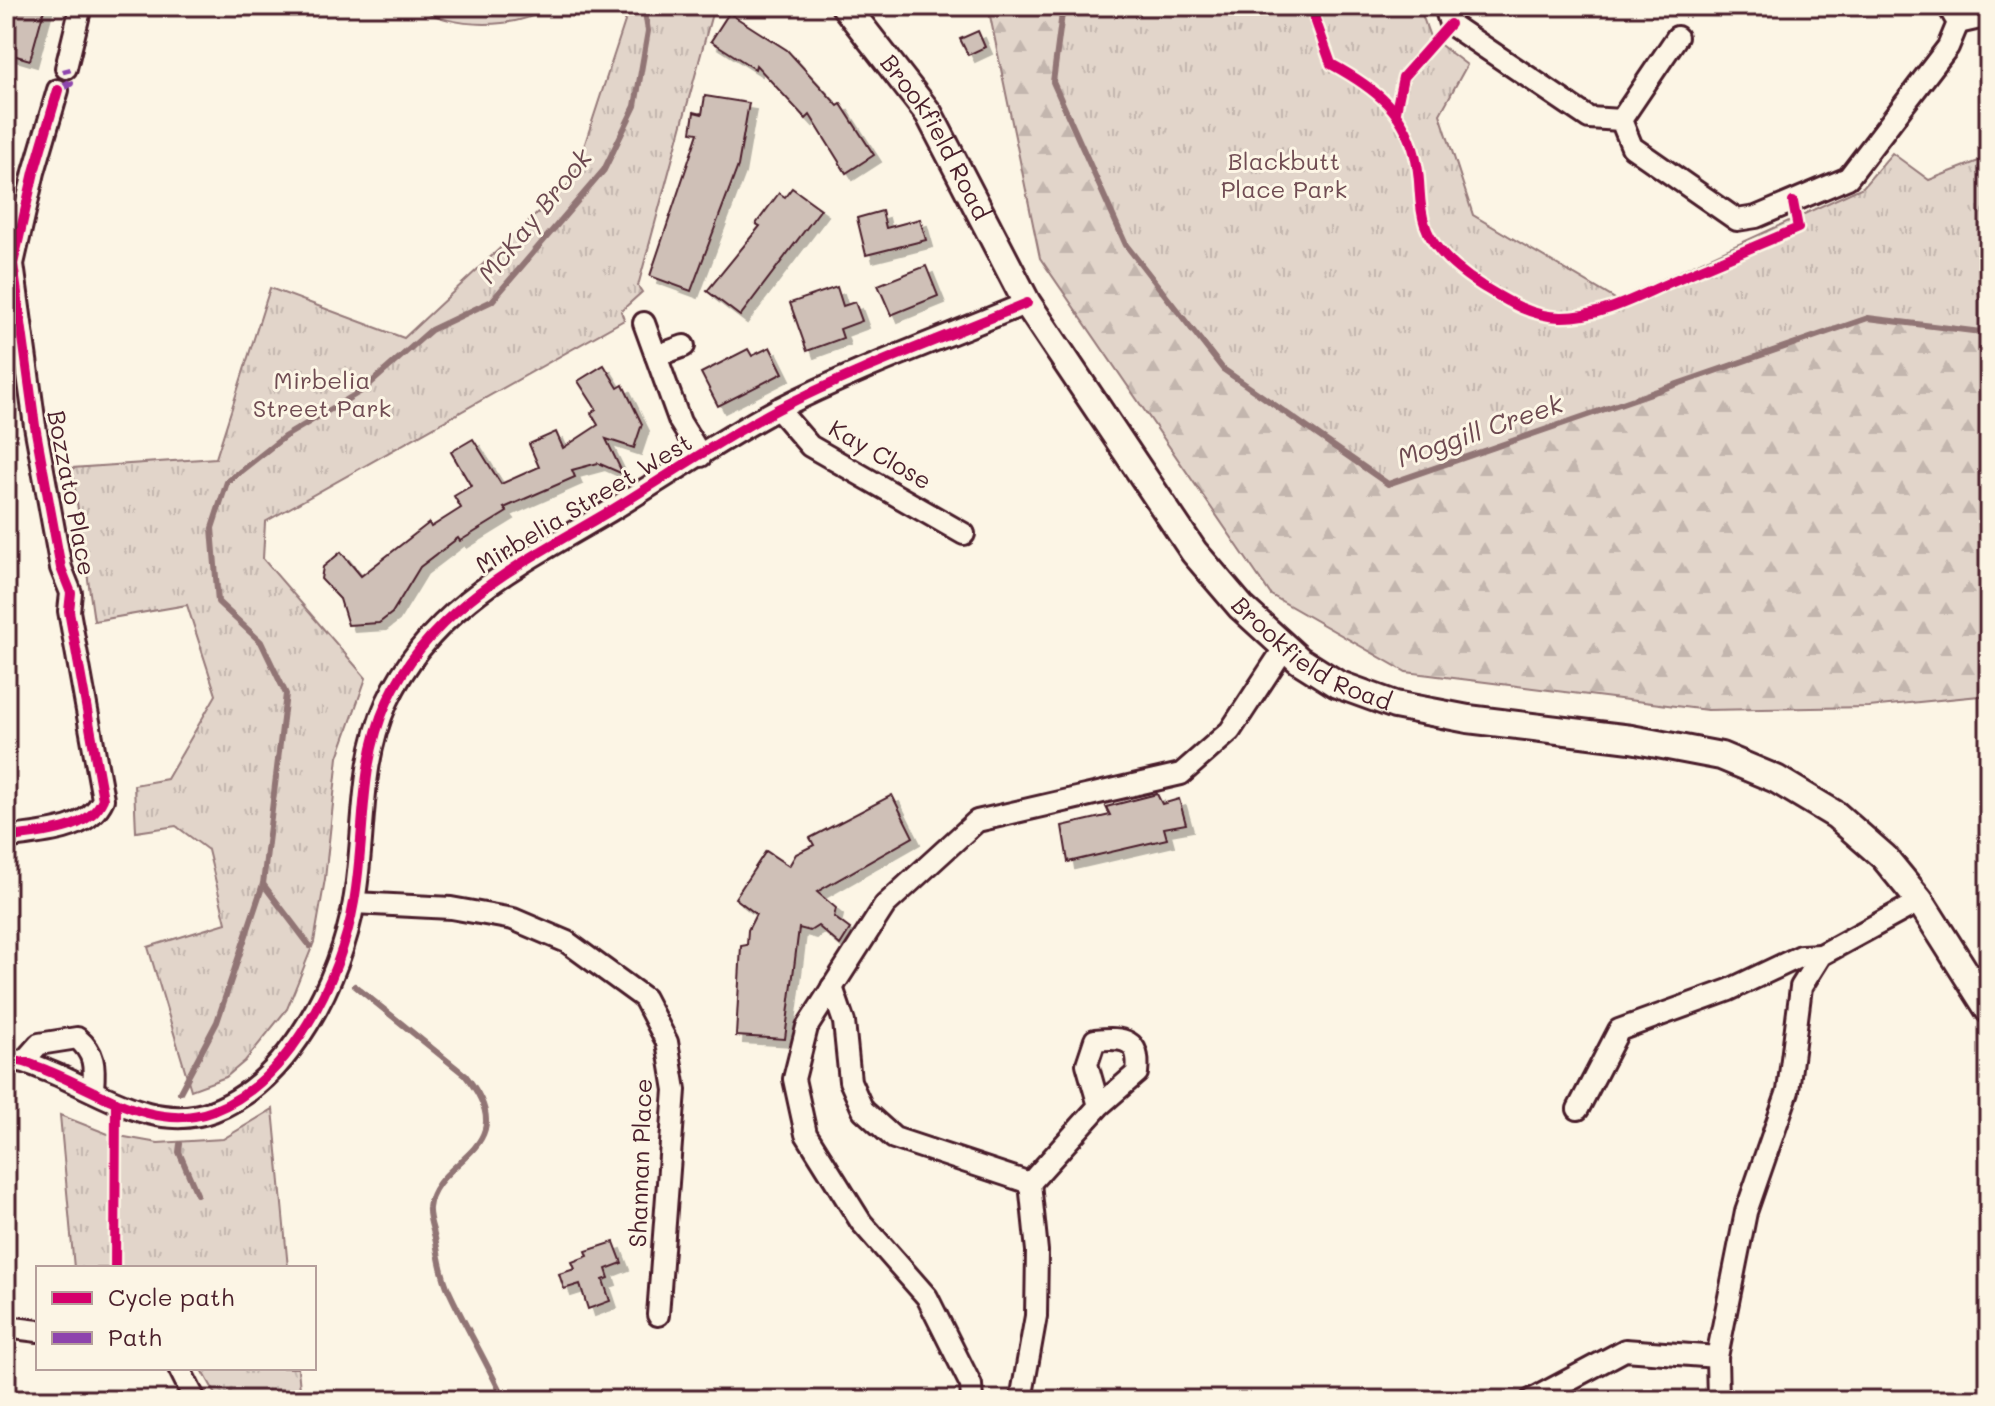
<svg xmlns="http://www.w3.org/2000/svg" width="1995" height="1406" viewBox="0 0 1995 1406" font-family="Mali,sans-serif">
<style>
.forest{fill:url(#forest-firs);stroke:#967a7a;stroke-width:2}
.park{fill:url(#park-tufts);stroke:#967a7a;stroke-width:2}
.lines{fill:none;stroke-linecap:round;stroke-linejoin:round}
.stream{stroke:#917474;stroke-width:6}
.building{fill:#cfc0b7;stroke:#4a1f2b;stroke-width:2;filter:url(#shadow)}
.minor-casing{stroke:#4a1f2b;stroke-width:26}
.major-casing{stroke:#4a1f2b;stroke-width:32}
.minor{stroke:#fcf5e5;stroke-width:20}
.major{stroke:#fcf5e5;stroke-width:26}
.quiet{stroke:#8e44ad;stroke-width:8;stroke-dasharray:16 8;stroke-linecap:butt}
.cycleway-casing{stroke:#fcf5e5;stroke-width:15}
.cycleway{stroke:#d6006c;stroke-width:10}
.labels{text-anchor:middle;stroke-width:6;stroke-linejoin:round;paint-order:stroke}
.street-label{font-size:24px;fill:#4a1f2b;stroke:#fcf5e5}
.park-label{font-size:24px;fill:#704c53;stroke:#fcf5e5}
.water-label{font-size:26px;font-style:italic;fill:#6d4950;stroke:#fcf5e5}
</style>
<defs>
<pattern id="forest-firs" width="22" height="20" patternUnits="userSpaceOnUse" patternTransform="scale(2)"><rect width="22" height="20" fill="#e2d5ca"/><path d="M5 1l3.5 6h-7zM16 11l3.5 6h-7z" fill="#c3b6ae"/></pattern>
<pattern id="park-tufts" width="24" height="20" patternUnits="userSpaceOnUse" patternTransform="scale(2)"><rect width="24" height="20" fill="#e2d5ca"/><path d="M3 7l-1-3M5 7V3M7 7l1-3M15 17l-1-3M17 17v-4M19 17l1-3" fill="none" stroke="#c3b6ae"/></pattern>
<filter id="shadow"><feDropShadow dx="7" dy="7" stdDeviation="0" flood-color="#0004"/></filter>
</defs>
<rect width="100%" height="100%" fill="#fcf5e5"/>
<filter id="ink" filterUnits="userSpaceOnUse"><feTurbulence type="fractalNoise" baseFrequency=".0125" numOctaves="2"/><feDisplacementMap in="SourceGraphic" scale="16" xChannelSelector="R" yChannelSelector="G"/><feConvolveMatrix kernelMatrix="1 2 1 2 8 2 1 2 1" color-interpolation-filters="sRGB"/></filter>
<g filter="url(#ink)">
<g class="forest">
<path d="M 415,6 L 553,6 C 515,30 454,30 415,6 Z"/>
<polygon points="988,6 1176,6 1292,352 1989,280 1989,695 1869,707 1707,710 1406,672 1271,595 1040,258"/>
</g>
<g class="park">
<polygon points="630,6 714,6 638,286 642,292 621,311 624,320 265,522 263,559 366,678 338,757 325,879 314,942 287,1009 245,1061 226,1077 191,1090 148,947 226,923 208,850 176,826 136,832 134,785 167,779 216,695 187,605 94,621 72,468 216,458 270,288 404,338 573,180"/>
<polygon points="1063,6 1419,6 1430,37 1467,65 1440,114 1473,215 1617,300 1863,187 1892,153 1929,180 1989,157 1989,333 1868,318 1388,484 1223,369 1126,245 1053,82"/>
<polygon points="273,1109 288,1268 74,1268 60,1115 108,1134 158,1143 223,1139"/>
<polygon points="201,1368 298,1368 301,1400 219,1400"/>
</g>
<g class="lines">
<g class="stream">
<polyline points="1063,6 1053,82 1126,245 1223,369 1388,484 1868,318 1989,333"/>
<polyline points="263,884 310,946"/>
<path d="M 355,986 L 465,1075 C 527,1151 433,1157 429,1208 C 428,1217 433,1229 435,1238 C 439,1255 441,1276 449,1291 C 466,1328 487,1362 504,1400"/>
<polyline points="180,1092 217,1022 263,884 286,694 261,642 218,602 212,528 227,482 284,437 363,390 431,330 492,301 604,170 635,106 648,31 644,6"/>
<polyline points="180,1144 179,1152 197,1194"/>
</g>
</g>
<g class="building">
<polygon points="6,6 45,6 30,60 6,53"/>
<polygon points="729,13 787,50 838,106 841,104 874,155 846,173 810,115 806,119 756,65 755,69 711,41"/>
<polygon points="978,31 985,47 968,55 960,39"/>
<polygon points="705,96 749,103 738,166 691,291 650,276 698,133 691,132 694,112 702,114"/>
<polygon points="792,188 821,209 740,316 707,291 760,226 756,224 779,193 785,197"/>
<polygon points="882,211 886,228 920,219 926,240 866,255 857,218"/>
<polygon points="926,266 938,296 891,315 878,285"/>
<polygon points="837,287 843,306 855,302 862,321 840,329 843,338 807,351 790,303"/>
<polygon points="770,347 783,373 718,406 701,373 748,349 752,356"/>
<polygon points="604,365 618,388 623,385 642,424 634,448 606,439 623,474 598,463 572,470 575,477 504,508 507,512 460,541 458,538 420,567 392,613 379,623 348,625 340,599 321,579 323,567 341,552 361,576 429,523 431,527 461,508 454,496 471,486 451,452 473,439 501,484 539,467 529,444 556,432 563,448 598,425 591,413 596,409 578,381"/>
<polygon points="1157,794 1162,804 1179,799 1186,824 1164,828 1167,839 1068,862 1062,826 1110,815 1106,807"/>
<polygon points="892,795 913,837 817,892 836,908 834,917 850,929 840,945 818,926 810,931 799,928 785,1039 736,1036 741,946 747,945 748,930 756,914 735,898 766,851 789,866 796,854 814,845 810,838"/>
<polygon points="614,1242 622,1263 606,1269 609,1278 603,1280 610,1301 588,1309 580,1284 564,1289 559,1274 575,1269 572,1262 588,1256 586,1251"/>
</g>
<g class="lines">
<defs>
<g id="minor">
<polyline points="1445,6 1450,24 1589,118 1621,120 1632,147 1737,220 1756,217 1848,178 1948,47 1958,23 1948,6"/>
<polyline points="1958,23 1989,16"/>
<polyline points="66,68 81,6"/>
<polyline points="1621,120 1677,37"/>
<polyline points="644,323 680,422 701,456"/>
<polyline points="656,356 684,346"/>
<polyline points="778,409 810,446 964,534"/>
<path d="M 6,838 C 38,832 88,833 103,799 L 69,611 L 71,593 L 61,568 L 35,426 L 13,264 L 34,172 L 58,90"/>
<polyline points="354,903 451,908 513,919 567,942 644,998 667,1042 675,1090 658,1315"/>
<polyline points="832,987 844,1022 850,1081 863,1110 894,1138 1030,1183 1037,1251 1036,1316 1021,1400"/>
<path d="M 6,1060 C 22,1059 33,1065 48,1071 C 99,1091 155,1133 213,1111 C 290,1082 341,978 354,902 C 366,834 358,766 387,702 C 431,606 524,562 610,511 C 666,477 721,439 778,409 C 856,369 946,337 1027,303"/>
<path d="M 24,1061 L 39,1044 L 77,1038 C 95,1053 95,1066 93,1089"/>
<polyline points="1578,1109 1619,1030 1729,990 1801,956 1821,955"/>
<path d="M 1030,1183 L 1099,1106 L 1087,1064 L 1095,1040 C 1124,1037 1141,1039 1137,1073 L 1099,1106"/>
<polyline points="6,1327 38,1331"/>
<polyline points="179,1368 195,1400"/>
<polyline points="972,1400 971,1385 927,1297 861,1222 806,1134 794,1079 807,1027 885,905 977,821 1181,774 1230,731 1285,647"/>
<polyline points="1531,1400 1625,1350 1717,1357"/>
<polyline points="1718,1400 1717,1357 1746,1212 1788,1091 1801,987 1821,955 1920,901"/>
</g>
<g id="major">
<path id="s1" d="M 845,6 L 929,114 L 1027,303 L 1194,552 L 1241,607 L 1299,660 L 1337,684 L 1395,705 L 1468,719 L 1631,739 L 1721,756 L 1776,779 L 1836,815 L 1884,857 L 1920,901 L 1989,1010"/>
</g>
</defs>
<use href="#minor" class="minor-casing"/>
<use href="#major" class="major-casing"/>
<use href="#minor" class="minor"/>
<use href="#major" class="major"/>
<polyline class="quiet" points="58,90 70,83 66,68"/>
<defs>
<g id="cycleway">
<path d="M 1314,6 L 1315,19 L 1331,64 C 1375,88 1408,112 1417,165 C 1421,185 1418,205 1425,225 C 1433,250 1460,272 1482,286 C 1507,301 1530,316 1560,317 C 1600,318 1639,296 1675,280 C 1716,263 1757,245 1798,228 L 1793,202"/>
<polyline points="1396,111 1403,77 1450,24"/>
<path d="M 6,838 C 38,832 88,833 103,799 L 69,611 L 71,593 L 61,568 L 35,426 L 13,264 L 34,172 L 58,90"/>
<path d="M 6,1060 C 22,1059 33,1065 48,1071 C 99,1091 155,1133 213,1111 C 290,1082 341,978 354,902 C 366,834 358,766 387,702 C 431,606 524,562 610,511 C 666,477 721,439 778,409 C 856,369 946,337 1027,303"/>
<polyline points="115,1268 116,1102"/>
</g>
</defs>
<use href="#cycleway" class="cycleway-casing"/>
<use href="#cycleway" class="cycleway"/>
</g>
</g>
<g class="labels">
<g class="street-label">
<text dy="8" stroke="none"><textPath href="#s1" startOffset="160">Brookfield Road</textPath></text>
<text transform="translate(880 455) rotate(30)" y="8">Kay Close</text>
<text transform="translate(71 493) rotate(79)" y="8">Bozzato Place</text>
<text transform="translate(584 504) rotate(-31)" y="8">Mirbelia Street West</text>
<text dy="8" stroke="none"><textPath href="#s1" startOffset="808">Brookfield Road</textPath></text>
<text transform="translate(641 1163) rotate(-88)" y="8">Shannan Place</text>
</g>
<g class="park-label">
<text x="1284" y="170">Blackbutt<tspan x="1284" dy="28">Place Park</tspan></text>
<text x="322" y="389">Mirbelia<tspan x="322" dy="28">Street Park</tspan></text>
</g>
<g class="water-label">
<text transform="translate(535 216) rotate(-51)" y="9">McKay Brook</text>
<text transform="translate(1480 431) rotate(-19)" y="9">Moggill Creek</text>
</g>
</g>
<rect width="1995" height="1406" fill="none" stroke="#fcf5e5" stroke-width="32"/>
<rect x="16" y="16" width="1963" height="1374" fill="none" stroke="#4a1f2b" stroke-width="3" filter="url(#ink)"/>
<rect x="36" y="1266" width="280" height="104" fill="#fcf5e5" stroke="#b59f9b" stroke-width="2"/>
<rect x="52" y="1292" width="40" height="12" fill="#d6006c" stroke="#b59f9b" stroke-width="2"/>
<text x="108" y="1306" font-size="24" fill="#4a1f2b">Cycle path</text>
<rect x="52" y="1332" width="40" height="12" fill="#8e44ad" stroke="#b59f9b" stroke-width="2"/>
<text x="108" y="1346" font-size="24" fill="#4a1f2b">Path</text>
</svg>
